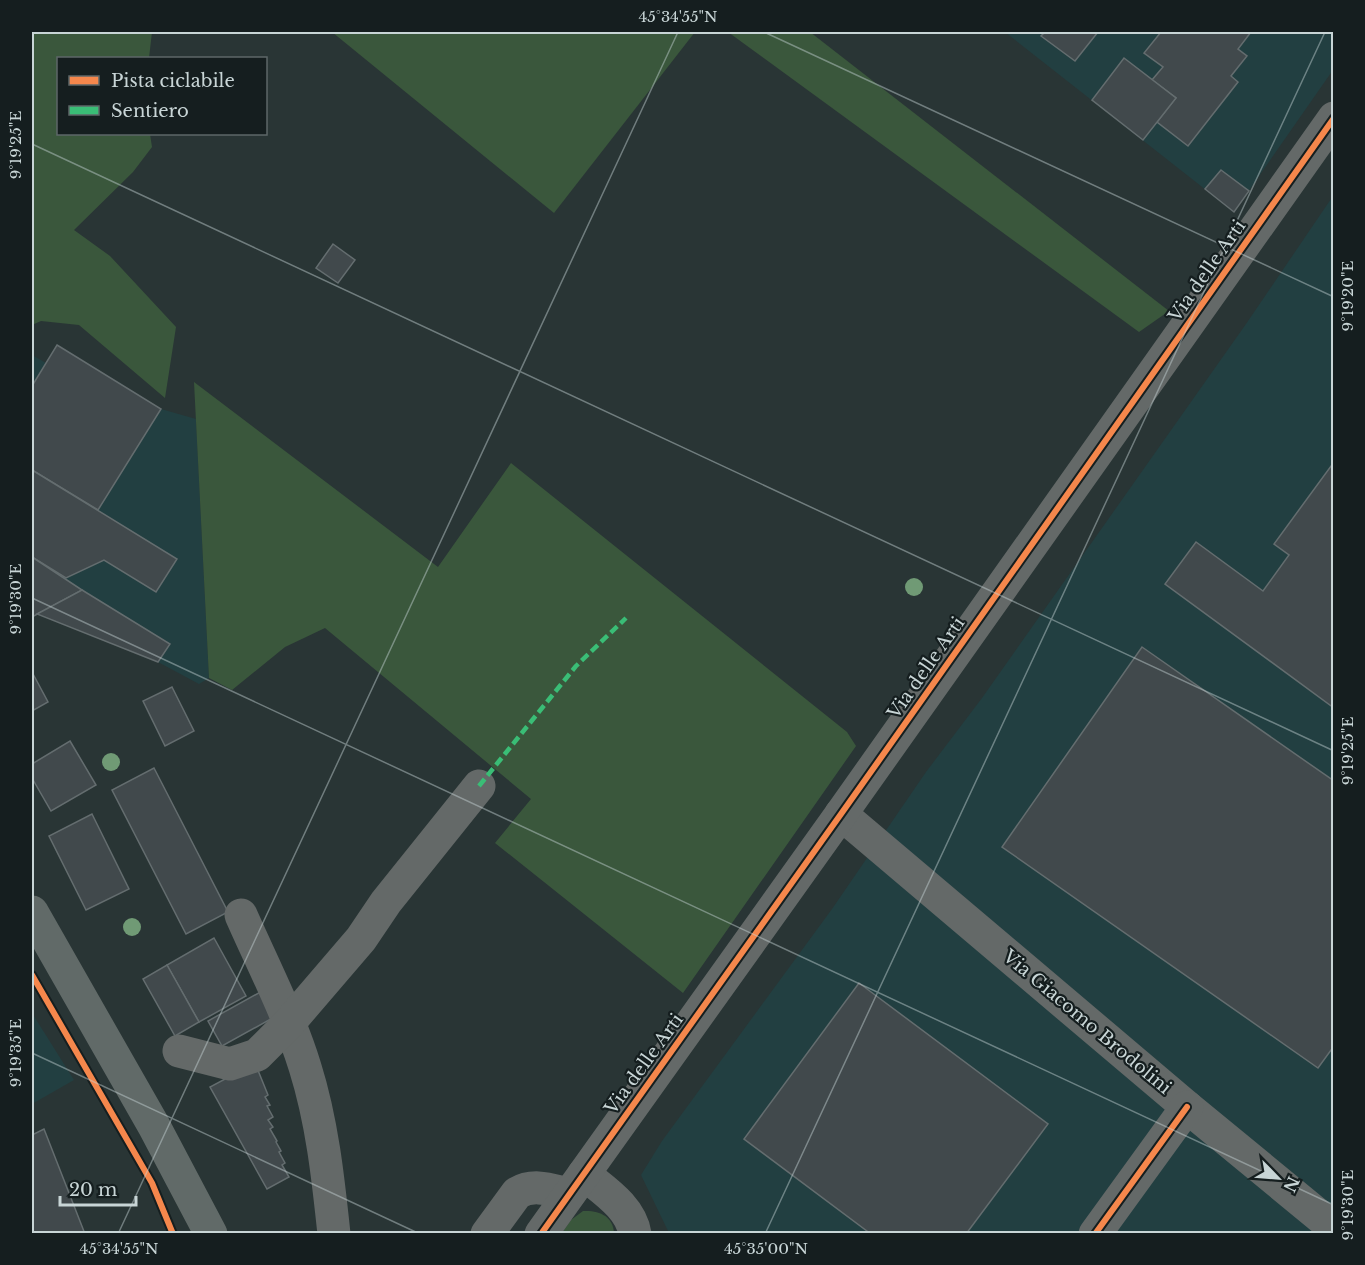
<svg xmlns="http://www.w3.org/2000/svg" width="1365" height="1265" viewBox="0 0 1365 1265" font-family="'Libre Baskerville',serif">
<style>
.built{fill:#223f41}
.green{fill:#3a573c}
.building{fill:#41494c;stroke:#646d6f;stroke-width:1.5}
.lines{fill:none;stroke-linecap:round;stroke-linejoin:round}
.minor{stroke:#646968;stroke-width:33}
.major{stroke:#616a68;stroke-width:33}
.quiet{stroke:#3abd76;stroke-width:4.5;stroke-dasharray:9 4.5;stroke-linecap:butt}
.cycleway-casing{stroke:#151e1f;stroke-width:10}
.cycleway{stroke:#f5874c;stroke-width:6}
.tree{fill:#709a75}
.ticks{fill:none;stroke:#c8d5d6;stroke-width:1.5;stroke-opacity:0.45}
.labels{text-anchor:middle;stroke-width:4.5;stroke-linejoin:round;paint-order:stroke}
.street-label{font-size:18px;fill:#c8d5d6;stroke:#151e1f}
.neatline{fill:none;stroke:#c8d5d6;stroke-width:2}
.ticks-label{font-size:15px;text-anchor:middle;fill:#c8d5d6}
</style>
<rect width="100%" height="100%" fill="#293535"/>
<g class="built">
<polygon points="1005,32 1333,32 1333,70 1234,212"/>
<polygon points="1333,196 1333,1233 669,1233 641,1175 662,1141 832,909 926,772 982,698 1246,324"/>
<polygon points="57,345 161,409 196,419 209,678 199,684 158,662 37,614 32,617 32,355 46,363"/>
<polygon points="32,1013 74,1080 32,1104"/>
</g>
<g class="green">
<polygon points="32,32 152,32 149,58 58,58 58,134 150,134 152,147 133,172 74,230 110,256 176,327 165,398 79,325 41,321 32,325"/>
<polygon points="332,32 695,32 554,213"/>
<polygon points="728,32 810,32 1169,311 1139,332"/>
<polygon points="194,382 438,567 511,463 847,732 856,746 683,993 495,843 531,799 325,628 285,647 232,690 209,678"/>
<path d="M 583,1211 C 599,1210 613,1216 614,1233 L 561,1234 L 571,1220 Z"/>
</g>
<g class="building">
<polygon points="1045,32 1098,32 1075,61 1041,36"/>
<polygon points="1161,32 1251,32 1238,49 1247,56 1231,76 1238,82 1188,146 1157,122 1176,98 1152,80 1163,67 1144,53"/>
<polygon points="1124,58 1176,98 1143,140 1092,100"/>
<polygon points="1221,170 1249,191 1234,212 1205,189"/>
<polygon points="333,244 355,260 338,283 316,268"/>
<polygon points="57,345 161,409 98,510 32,470 32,386"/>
<polygon points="1334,462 1334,708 1165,584 1196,542 1263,591 1289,555 1274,544"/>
<polygon points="32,470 177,559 156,592 104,560 66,578 32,557"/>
<polygon points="32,557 82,590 32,617"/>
<polygon points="82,590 170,644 158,662 37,614"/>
<polygon points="1142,647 1334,781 1334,1046 1318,1068 1002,847"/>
<polygon points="32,672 48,702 32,711"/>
<polygon points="172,687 194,731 165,746 143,701"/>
<polygon points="70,741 96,785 51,811 32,778 32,764"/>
<polygon points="154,768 228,912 186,934 112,790"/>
<polygon points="92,814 129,889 86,910 49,836"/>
<polygon points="214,938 246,996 199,1022 167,965"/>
<polygon points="167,965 199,1022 175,1036 143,979"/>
<polygon points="859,983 1048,1124 966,1234 871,1234 744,1139"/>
<polygon points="264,990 278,1015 222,1046 208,1021"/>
<polygon points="255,1063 268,1095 265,1097 270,1105 267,1106 273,1117 268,1120 273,1127 270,1129 277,1141 276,1142 281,1151 279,1152 285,1163 282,1165 289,1177 267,1189 210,1087"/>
<polygon points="44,1129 85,1234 32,1234 32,1135"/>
</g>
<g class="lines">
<g class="minor">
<polyline points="841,814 1187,1107 1334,1228"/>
<path d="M 241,915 C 263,965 289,1015 305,1067 C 322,1121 328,1177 334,1234"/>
<polyline points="179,1051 230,1064 257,1055 289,1023 361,939 386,902 479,786"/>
<path d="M 584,1174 C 603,1190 631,1207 635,1234"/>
<path d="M 487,1234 L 517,1193 C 534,1183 551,1190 569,1194"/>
<polyline points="541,1234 841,814 1334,118"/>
<polyline points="1095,1234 1187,1107"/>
</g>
<polyline class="major" points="32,912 154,1126 211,1234"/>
<polyline class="quiet" points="479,786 576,666 626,618"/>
<defs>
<g id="cycleway">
<polyline points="32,975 152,1183 173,1234"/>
<polyline points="541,1234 841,814 1334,118"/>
<polyline points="1095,1234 1187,1107"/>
</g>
</defs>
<use href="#cycleway" class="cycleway-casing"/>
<use href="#cycleway" class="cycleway"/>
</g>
<g class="tree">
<circle cx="914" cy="587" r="9"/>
<circle cx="111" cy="762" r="9"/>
<circle cx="132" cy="927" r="9"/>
</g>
<path class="ticks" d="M 764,32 L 1334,297M 32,144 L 1334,751M 32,598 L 1334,1205M 32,1053 L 420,1234M 118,1234 L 678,32M 765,1234 L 1325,32"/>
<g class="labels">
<g class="street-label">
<text transform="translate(1207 271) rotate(-55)" y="6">Via delle Arti</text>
<text transform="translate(926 668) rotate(-55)" y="6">Via delle Arti</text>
<text transform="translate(1087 1022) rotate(40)" y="6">Via Giacomo Brodolini</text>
<text transform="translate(644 1064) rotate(-54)" y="6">Via delle Arti</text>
</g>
</g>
<rect width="1365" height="1265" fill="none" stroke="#151e1f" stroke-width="66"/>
<rect x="57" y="57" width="210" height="78" fill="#151e1f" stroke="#5d6768" stroke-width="1.5"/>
<rect x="69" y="76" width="30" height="9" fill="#f5874c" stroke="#5d6768" stroke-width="1.5"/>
<text x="111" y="87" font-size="18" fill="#c8d5d6">Pista ciclabile</text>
<rect x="69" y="106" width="30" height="9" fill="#3abd76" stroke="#5d6768" stroke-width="1.5"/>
<text x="111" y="117" font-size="18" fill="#c8d5d6">Sentiero</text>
<g transform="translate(1278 1178) rotate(115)" stroke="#151e1f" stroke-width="4.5" paint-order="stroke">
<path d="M0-4.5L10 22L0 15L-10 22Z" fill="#c8d5d6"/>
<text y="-9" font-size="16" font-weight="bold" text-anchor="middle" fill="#c8d5d6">N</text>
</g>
<path d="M60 1196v9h76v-9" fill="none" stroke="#c8d5d6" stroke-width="3"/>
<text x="69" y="1196" font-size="18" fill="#c8d5d6" stroke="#151e1f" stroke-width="4.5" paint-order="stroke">20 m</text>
<rect x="33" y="33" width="1299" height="1199" class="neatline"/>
<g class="ticks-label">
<text x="678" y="22">45°34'55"N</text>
<text transform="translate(16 145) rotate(-90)" y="5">9°19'25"E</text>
<text transform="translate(1348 296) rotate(-90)" y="5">9°19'20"E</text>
<text transform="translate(16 599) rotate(-90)" y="5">9°19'30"E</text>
<text transform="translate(1348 751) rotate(-90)" y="5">9°19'25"E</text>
<text transform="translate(16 1053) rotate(-90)" y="5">9°19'35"E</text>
<text transform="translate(1348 1205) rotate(-90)" y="5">9°19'30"E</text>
<text x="119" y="1254">45°34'55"N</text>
<text x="766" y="1254">45°35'00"N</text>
</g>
</svg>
